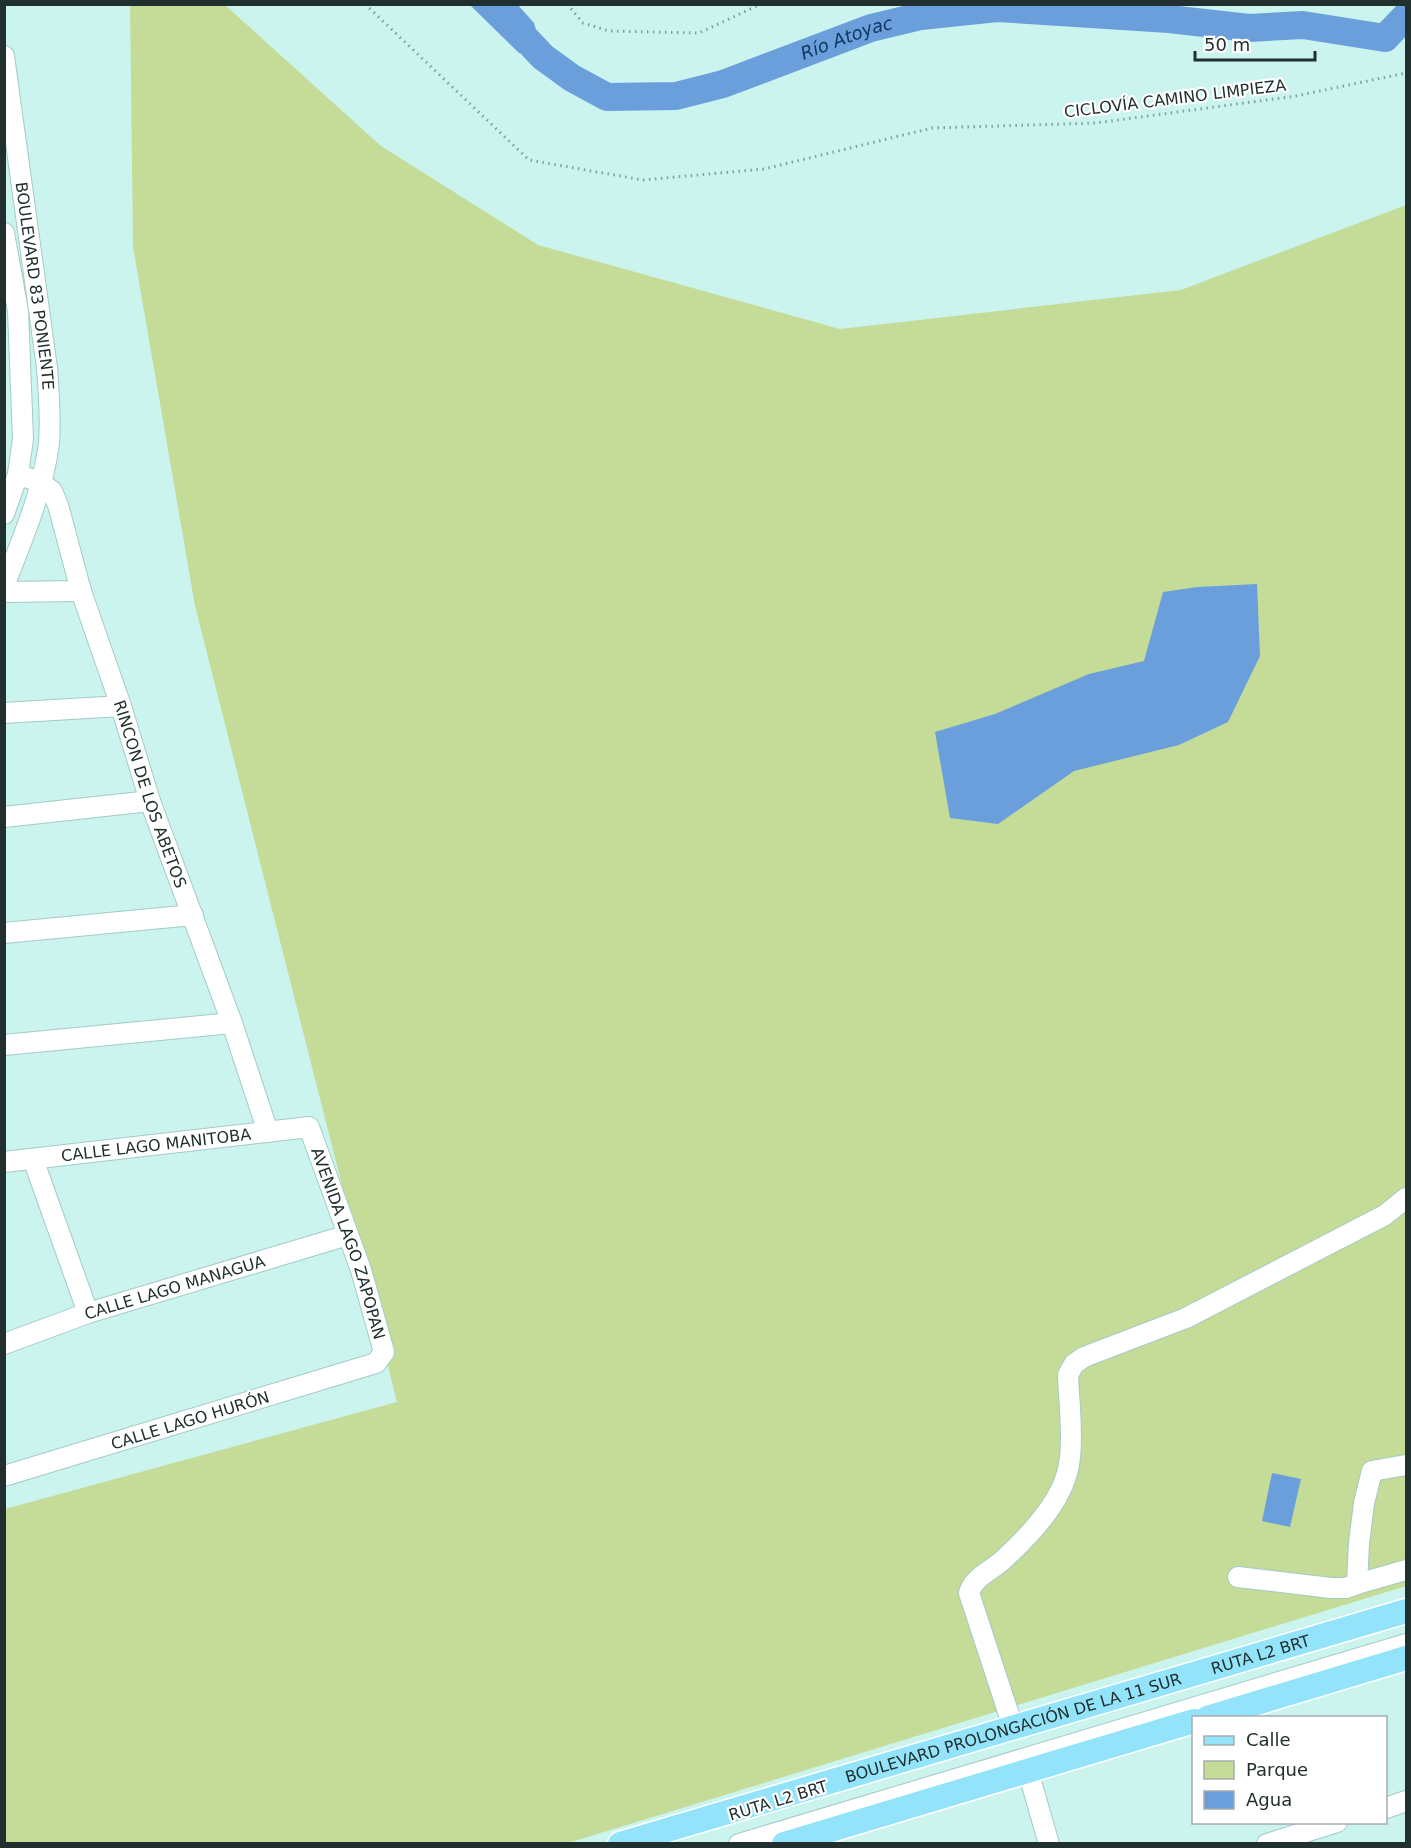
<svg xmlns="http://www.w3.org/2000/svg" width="1411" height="1848" viewBox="0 0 1411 1848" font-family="'DejaVu Sans',sans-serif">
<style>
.green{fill:#c4dc97}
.water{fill:#6a9fdc}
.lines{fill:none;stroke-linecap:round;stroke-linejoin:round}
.river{stroke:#6a9fdc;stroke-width:28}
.minor-casing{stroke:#a3cbc6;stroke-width:22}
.major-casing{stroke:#fff;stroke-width:27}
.path{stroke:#819f9b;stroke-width:3;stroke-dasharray:1.5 4.5;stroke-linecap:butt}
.minor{stroke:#fff;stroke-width:20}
.major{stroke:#93e3fa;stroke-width:24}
.labels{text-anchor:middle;stroke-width:4.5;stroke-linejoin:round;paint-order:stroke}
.street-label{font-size:16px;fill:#21302f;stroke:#fff}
.water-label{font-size:18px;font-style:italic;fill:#123860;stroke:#fff}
</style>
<rect width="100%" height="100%" fill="#cbf4ef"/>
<polygon class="green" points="130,5 225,5 381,146 538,245 840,329 1181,290 1406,205 1406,1586 568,1843 5,1844 5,1509 397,1402 195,606 133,247"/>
<g class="water">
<polygon points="470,5 518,5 534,23 543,57 519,53"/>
<polygon points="1257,584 1260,656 1228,722 1179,745 1074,771 998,824 950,818 935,732 995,714 1089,674 1144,661 1163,592 1197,587"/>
<polygon points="1272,1473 1301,1479 1290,1527 1262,1521"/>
</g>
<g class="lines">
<path class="river" id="s1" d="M 493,4 L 543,57 L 572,78 L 607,97 L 676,96 L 723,84 L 871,28 L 921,16 L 997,8 L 1169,19 L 1249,28 L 1303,25 L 1385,38 L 1406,16"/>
<defs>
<g id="minor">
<path id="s2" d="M 4,56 L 47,368 C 49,393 51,418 49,443 C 43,492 22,540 4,586"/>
<polyline points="4,233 18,311 23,439 18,474 4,514"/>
<path id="s3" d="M 18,474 L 41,483 L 52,491 L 58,505 L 81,591 L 121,706 L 150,801 L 232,1023 L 268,1132"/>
<polyline points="4,592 81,591"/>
<polyline points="4,713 121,706"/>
<polyline points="4,817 150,801"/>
<polyline points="4,933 193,915"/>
<polyline points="4,1045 232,1023"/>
<polyline points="33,1159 88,1313"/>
<path id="s4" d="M 4,1162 L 309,1127 L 361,1270 L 384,1352 L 376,1363 L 4,1476"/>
<path id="s5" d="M 4,1344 L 88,1313 L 348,1235"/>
<polyline points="1406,1465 1372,1471 1364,1503 1359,1543 1357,1584 1406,1570"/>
<polyline points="1238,1577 1331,1588 1346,1588 1357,1584"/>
<path d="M 1013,1727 L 969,1593 C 973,1577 993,1570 1004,1559 C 1032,1533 1067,1497 1070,1457 C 1073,1432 1069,1401 1068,1375 L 1074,1364 L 1084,1357 L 1186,1318 L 1385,1215 L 1406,1198"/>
<polyline points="1028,1771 1049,1844"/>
<polyline points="1386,1808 1406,1801"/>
<polyline points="739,1844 1406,1644"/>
<polyline points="1267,1844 1337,1822"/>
</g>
<g id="major">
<polyline points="1207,1718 1406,1658"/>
<path id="s6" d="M 620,1844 L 1406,1611"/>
<polyline points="784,1844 1194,1721"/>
</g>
</defs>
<use href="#minor" class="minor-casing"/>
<use href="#major" class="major-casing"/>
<g class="path">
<polyline points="365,4 529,160 643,180 764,169 932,128 1096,123 1296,96 1406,73"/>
<polyline points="567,4 583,23 609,31 699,33 761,4"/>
</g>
<use href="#minor" class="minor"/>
<use href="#major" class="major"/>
</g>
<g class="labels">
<g class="street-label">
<text transform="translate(1175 98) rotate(-7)" y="6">CICLOVÍA CAMINO LIMPIEZA</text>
<text dy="6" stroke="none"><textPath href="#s2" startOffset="232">BOULEVARD 83 PONIENTE</textPath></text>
<text dy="6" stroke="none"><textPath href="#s3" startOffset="357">RINCON DE LOS ABETOS</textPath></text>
<text dy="6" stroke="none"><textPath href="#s4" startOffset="153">CALLE LAGO MANITOBA</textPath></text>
<text dy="6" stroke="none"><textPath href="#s4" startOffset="430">AVENIDA LAGO ZAPOPAN</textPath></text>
<text dy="6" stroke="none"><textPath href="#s5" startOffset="180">CALLE LAGO MANAGUA</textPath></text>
<text transform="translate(190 1420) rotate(-17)" y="6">CALLE LAGO HURÓN</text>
<text dy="6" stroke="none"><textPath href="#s6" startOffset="668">RUTA L2 BRT</textPath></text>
<text dy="6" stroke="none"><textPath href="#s6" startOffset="410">BOULEVARD PROLONGACIÓN DE LA 11 SUR</textPath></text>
<text transform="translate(778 1800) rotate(-17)" y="6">RUTA L2 BRT</text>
</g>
<g class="water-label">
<text dy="6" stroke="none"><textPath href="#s1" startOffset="398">Río Atoyac</textPath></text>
</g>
</g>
<rect width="1411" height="1848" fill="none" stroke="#21302f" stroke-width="12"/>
<rect x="1192" y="1716" width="195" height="108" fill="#ffffff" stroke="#a6acac" stroke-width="1.5"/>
<rect x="1204" y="1736" width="30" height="9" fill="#93e3fa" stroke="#a6acac" stroke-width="1.5"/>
<text x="1246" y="1746" font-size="18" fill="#21302f">Calle</text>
<rect x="1204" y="1761" width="30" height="18" fill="#c4dc97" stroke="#a6acac" stroke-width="1.5"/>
<text x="1246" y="1776" font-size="18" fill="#21302f">Parque</text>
<rect x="1204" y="1791" width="30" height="18" fill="#6a9fdc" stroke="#a6acac" stroke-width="1.5"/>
<text x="1246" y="1806" font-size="18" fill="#21302f">Agua</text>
<path d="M1195 51v9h120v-9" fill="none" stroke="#21302f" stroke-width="3"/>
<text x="1204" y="51" font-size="18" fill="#21302f" stroke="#ffffff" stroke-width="4.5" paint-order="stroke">50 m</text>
</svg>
